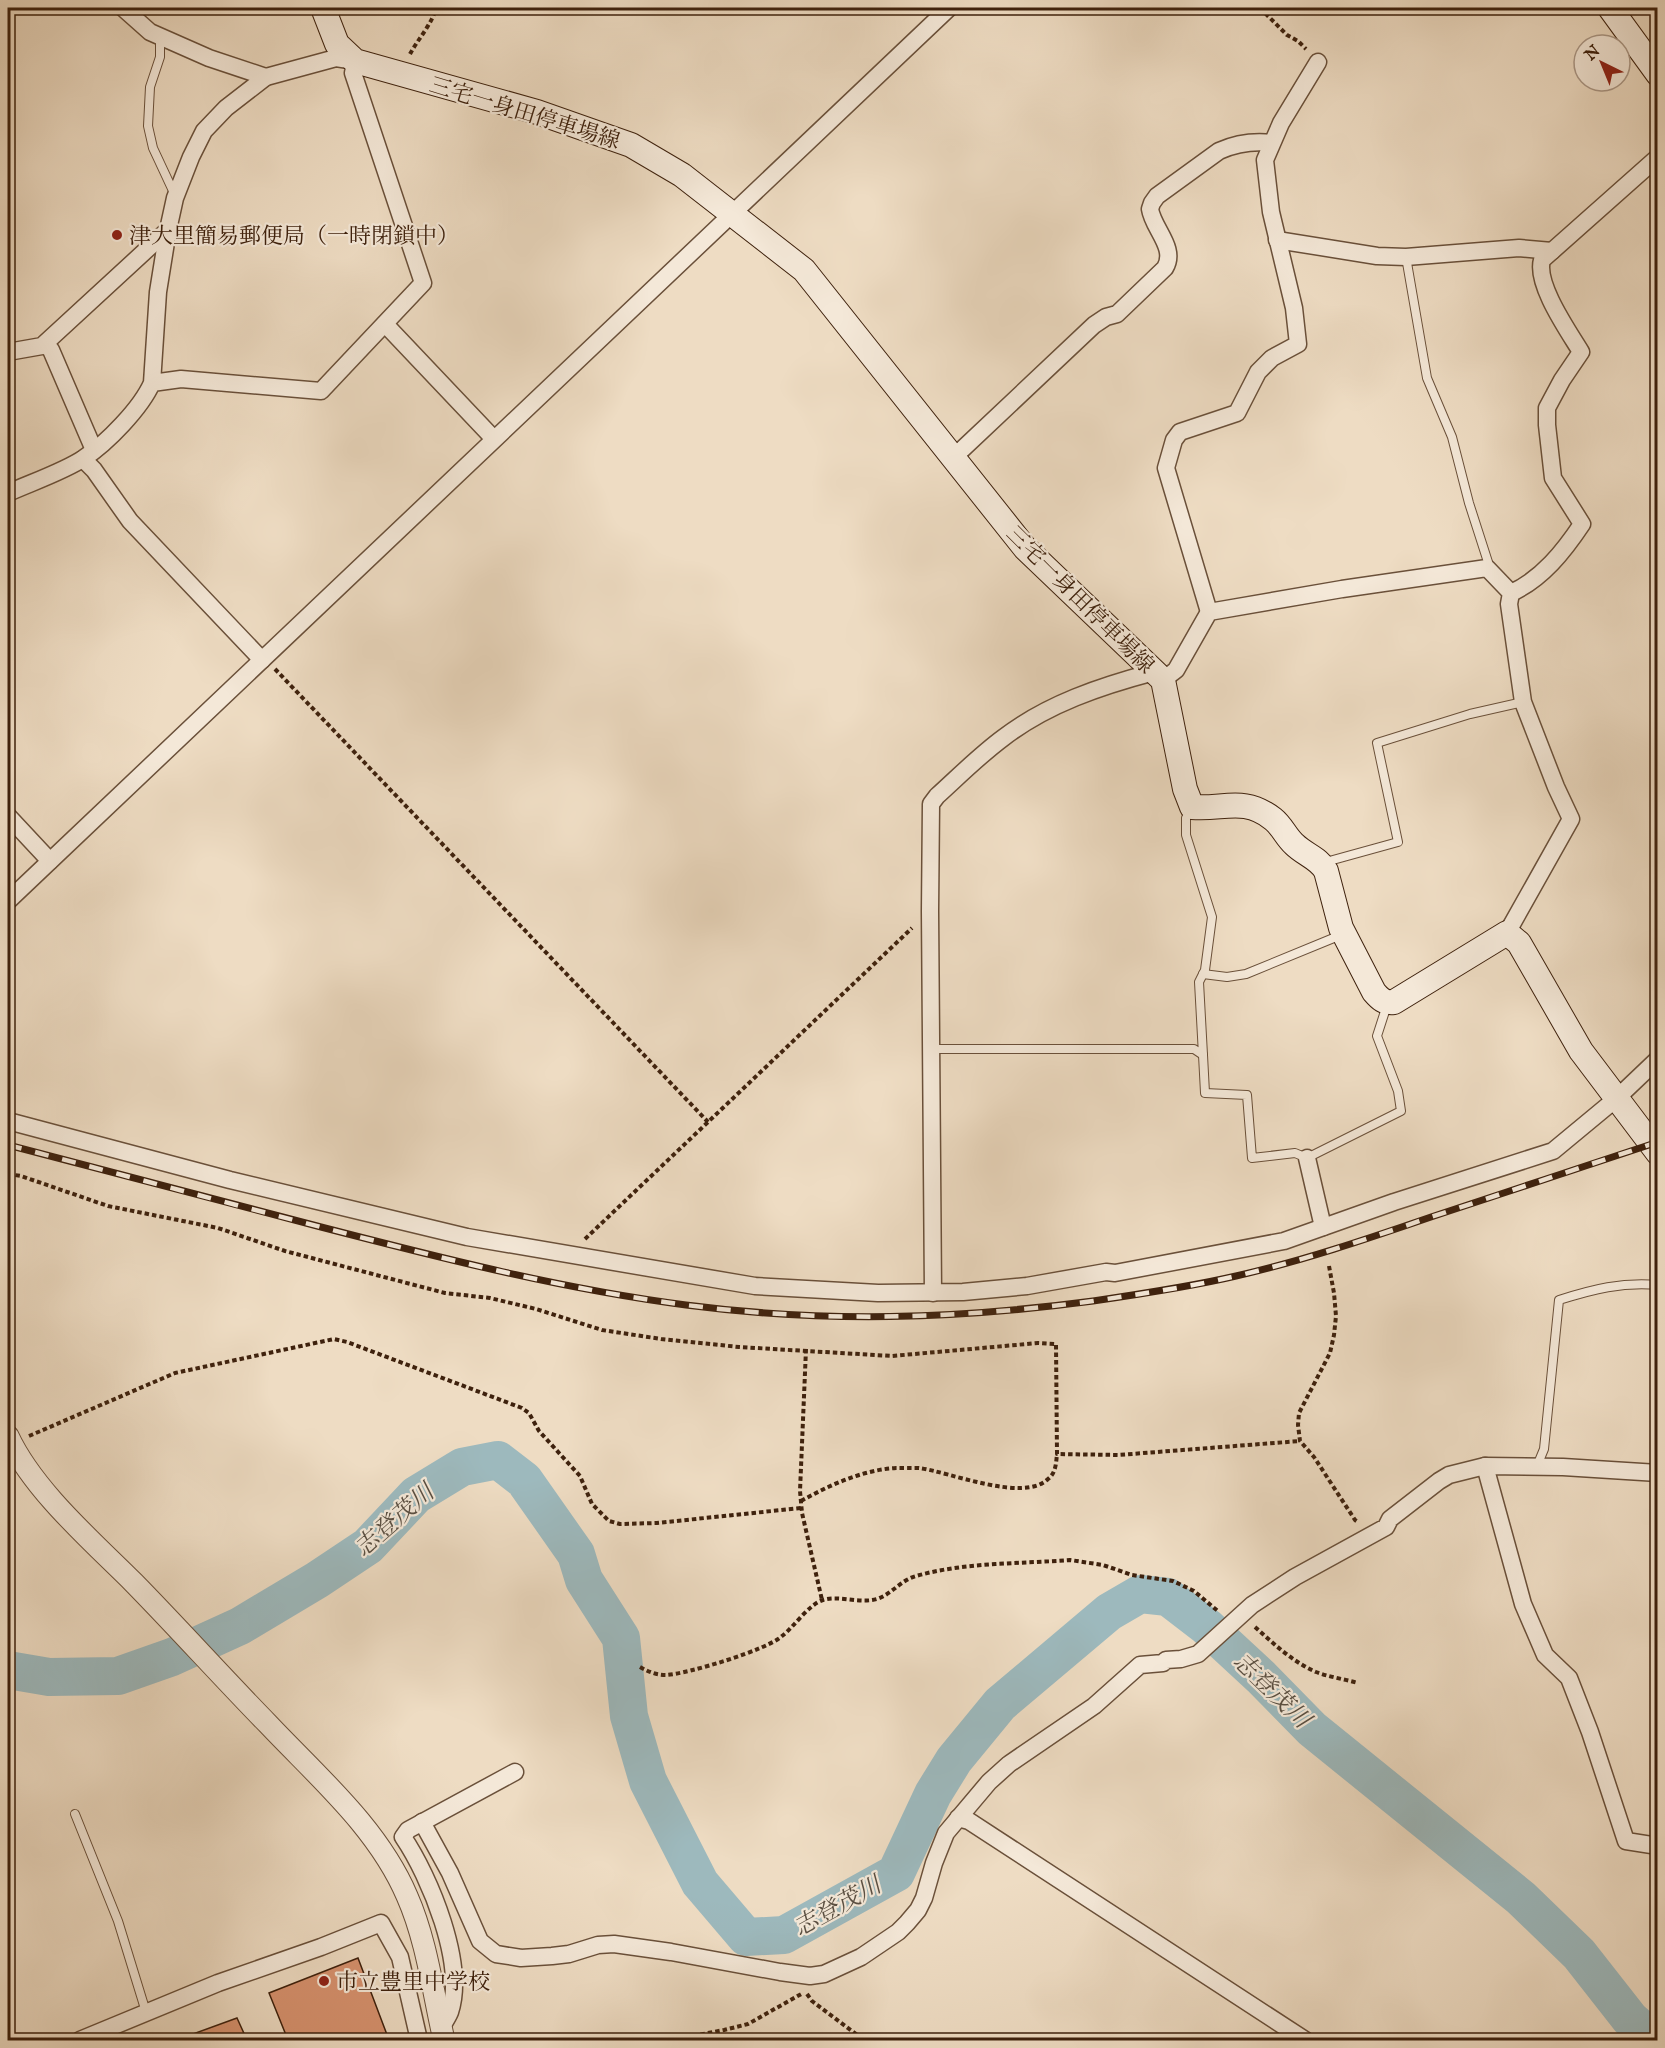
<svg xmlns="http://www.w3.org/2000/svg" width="1665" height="2048" viewBox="0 0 1665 2048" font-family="'IM FELL English','Noto Serif JP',serif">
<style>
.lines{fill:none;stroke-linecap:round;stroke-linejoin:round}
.river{stroke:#9db9bd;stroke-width:38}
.building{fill:#d7926f;stroke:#3e210d;stroke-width:1.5}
.service-casing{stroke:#6a503a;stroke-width:10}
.minor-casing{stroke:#6a503a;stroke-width:19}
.tertiary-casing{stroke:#6a503a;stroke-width:23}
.secondary-casing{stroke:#3e210d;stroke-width:26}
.path{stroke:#3e210d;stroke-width:4;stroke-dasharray:4.5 3;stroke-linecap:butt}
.service{stroke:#f4e8d8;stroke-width:8}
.minor{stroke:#f4e8d8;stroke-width:16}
.tertiary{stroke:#f4e8d8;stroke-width:21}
.secondary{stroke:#f4e8d8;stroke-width:24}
.rail-casing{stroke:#3e210d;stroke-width:7}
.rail{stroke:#f4e8d8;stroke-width:4.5;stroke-dasharray:14;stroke-linecap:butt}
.poi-dot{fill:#8f2418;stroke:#f4e8d8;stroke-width:2}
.labels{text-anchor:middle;stroke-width:4.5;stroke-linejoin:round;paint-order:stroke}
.street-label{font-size:22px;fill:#3e210d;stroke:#f4e8d8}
.poi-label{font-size:22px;fill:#3e210d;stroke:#f4e8d8;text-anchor:start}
.water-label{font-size:24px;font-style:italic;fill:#5a4f42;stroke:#f4e8d8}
</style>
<rect width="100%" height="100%" fill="#eedcc3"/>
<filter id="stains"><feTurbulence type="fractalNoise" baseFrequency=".00333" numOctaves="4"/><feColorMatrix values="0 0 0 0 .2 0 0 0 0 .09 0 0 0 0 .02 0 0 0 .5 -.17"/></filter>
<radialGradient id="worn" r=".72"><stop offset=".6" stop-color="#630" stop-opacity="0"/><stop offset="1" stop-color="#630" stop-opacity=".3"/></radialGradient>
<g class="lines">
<polyline class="river" points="8,1670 49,1677 118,1676 172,1657 240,1626 317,1580 368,1546 416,1495 462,1467 498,1460 524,1480 576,1554 584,1580 621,1638 629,1716 648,1781 700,1883 746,1937 784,1935 896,1873 933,1794 954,1760 1000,1704 1109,1612 1140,1594 1168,1597 1207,1627 1261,1677 1312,1729 1521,1898 1579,1954 1630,2019 1654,2040"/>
</g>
<g class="building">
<polygon points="358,1958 389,2040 288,2040 269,1993"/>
<polygon points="237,2018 247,2040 182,2040 182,2038"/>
</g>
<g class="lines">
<defs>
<g id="service">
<polyline points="160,36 160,57 150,87 148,126 153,148 174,193"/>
<polyline points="1406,257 1427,378 1452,437 1469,503 1488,562 1487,568"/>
<polyline points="1322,863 1398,842 1377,743 1470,714 1523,702"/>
<polyline points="1203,974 1227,977 1246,974 1341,935"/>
<polyline points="932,1049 1194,1049 1203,1055 1199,982 1205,970 1212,917 1186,835 1186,818 1191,808"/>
<polyline points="1203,1055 1205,1093 1247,1095 1252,1158 1295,1153 1307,1158 1401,1111 1398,1091 1377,1036 1387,1005"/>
<path d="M 1537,1466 L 1544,1449 L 1559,1300 C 1594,1289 1621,1282 1658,1285"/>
<polyline points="75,1814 118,1921 146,2012"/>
</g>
<g id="minor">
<polyline points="123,8 150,32 209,58 266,77"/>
<polyline points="1277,240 1377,256 1406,257 1519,248 1552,251"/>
<polyline points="385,324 494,439"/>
<polyline points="45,344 51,350 94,450"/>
<polyline points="8,352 42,346 168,230"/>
<path d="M 953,458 L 1094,325 L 1106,317 L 1117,314 L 1165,268 C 1177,248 1153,229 1150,209 L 1152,203 L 1157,196 L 1219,151 C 1235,144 1253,141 1271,143"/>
<polyline points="83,459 94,470 130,521 262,660"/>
<path d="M 8,493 C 30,483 65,471 84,458 C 107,443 141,408 152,383 L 158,292 L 168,230 L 175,198 L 191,157 L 204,131 L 226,108 L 266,77 L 336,58 L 355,61 L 353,73 L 423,283 L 321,391 L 181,379 L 152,383"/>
<path d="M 1511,593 C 1542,579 1564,551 1582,524 L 1553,478 L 1547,425 L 1547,408 L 1562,380 L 1581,352 C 1569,332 1535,284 1542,260 L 1658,157"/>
<polyline points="1209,612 1166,468 1174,440 1180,432 1237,413 1258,372 1272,358 1298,344 1294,308 1271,212 1265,160 1281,123 1318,62"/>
<polyline points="1163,680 1176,670 1209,612 1342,589 1487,568 1511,593 1509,604 1523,702 1556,787 1571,819 1507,933"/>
<polyline points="8,816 50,861"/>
<polyline points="8,901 949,8"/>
<polyline points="8,1121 230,1180 467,1237 755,1286 878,1293 963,1292 1027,1286 1106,1272 1115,1273 1284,1241 1394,1202 1553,1151 1617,1098 1658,1059"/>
<polyline points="1307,1158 1323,1227"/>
<path d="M 933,1293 L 930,911 L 931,804 L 937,796 C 959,776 980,755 1003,738 C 1047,704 1101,686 1154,672"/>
<polyline points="1485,1466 1523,1604 1545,1655 1569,1678 1590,1732 1626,1841 1658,1846"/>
<polyline points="958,1818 969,1821 1305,2040"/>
<polyline points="422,1822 450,1873 480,1941 496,1954 521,1958 552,1956 569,1954 598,1945 614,1944 671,1952 780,1972 810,1976 824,1974 861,1957 898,1932 907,1923 918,1910 924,1898 934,1863 946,1833 989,1782 1009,1764 1094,1706 1140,1665 1163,1663 1166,1660 1181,1659 1198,1654 1252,1605 1295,1577 1386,1527 1390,1519 1439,1481 1449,1475 1485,1466 1563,1467 1658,1473"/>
<path d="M 441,2028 C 444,2023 448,2017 450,2012 C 466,1964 430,1877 403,1837 L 408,1830 L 515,1772"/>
<polyline points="80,2040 218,1983 321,1947 381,1923 400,1957 419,2040"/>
</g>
<path id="tertiary" d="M 8,1436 C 33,1490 92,1541 134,1583 C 180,1630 223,1678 268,1724 C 318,1777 378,1828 407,1896 C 427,1941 433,1993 444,2040"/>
<g id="secondary">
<path d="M 323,8 L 337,44 L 355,61 L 537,112 L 631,145 L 682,175 L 804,270 L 1025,548 L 1163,680 L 1185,789 L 1192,807 C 1223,810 1244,796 1273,819 C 1282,826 1286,837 1294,844 C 1305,855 1319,858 1326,871 L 1341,928 L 1374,992 C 1380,999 1384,1003 1394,1002 L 1507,933 L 1519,943 L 1581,1051 L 1658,1153"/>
<polyline points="1610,8 1658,74"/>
</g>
</defs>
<use href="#service" class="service-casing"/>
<use href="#minor" class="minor-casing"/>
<use href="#tertiary" class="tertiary-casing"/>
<use href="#secondary" class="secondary-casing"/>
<g class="path">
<polyline points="1260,8 1287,35 1298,41 1306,49"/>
<path d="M 410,54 C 418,39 432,24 436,8"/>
<polyline points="275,669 708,1122"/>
<polyline points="8,1174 21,1176 108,1206 218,1228 285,1251 445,1293 490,1298 536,1309 602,1330 661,1339 739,1347 892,1356 1038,1343 1056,1344 1057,1454 1118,1455 1300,1441"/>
<polyline points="585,1239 912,928"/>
<polyline points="1329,1266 1334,1293 1336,1316 1334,1335 1330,1353 1299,1413 1298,1425 1300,1441 1314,1457 1355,1520 1358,1522"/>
<polyline points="806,1349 800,1491 802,1513 822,1600"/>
<polyline points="29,1436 175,1373 334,1339 347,1342 522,1408 529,1413 539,1431 580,1476 592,1504 609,1521 620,1524 657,1523 801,1508"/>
<path d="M 801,1501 C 830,1485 862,1470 896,1468 C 903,1468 911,1468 919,1468 C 950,1472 1023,1503 1048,1479 C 1056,1473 1056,1463 1057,1454"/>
<path d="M 1255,1627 C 1274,1644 1293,1662 1316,1672 C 1329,1677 1344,1679 1358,1683"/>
<path d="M 640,1667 C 649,1672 656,1675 666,1675 C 687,1674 767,1650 782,1636 C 794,1627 809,1604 823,1600 C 839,1595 859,1604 877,1599 C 892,1594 901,1580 916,1576 C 965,1562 1020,1564 1070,1560 L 1103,1565 L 1132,1575 L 1173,1581 L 1194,1591 L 1219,1612"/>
<polyline points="807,1994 812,2001 864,2040"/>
<polyline points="671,2040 724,2030 748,2024 803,1993"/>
</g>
<use href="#service" class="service"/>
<use href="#minor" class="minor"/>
<use href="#tertiary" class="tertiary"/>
<use href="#secondary" class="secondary"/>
<defs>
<path id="rail" d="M 8,1145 C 112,1172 216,1200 321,1227 C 441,1258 562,1289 686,1305 C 825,1323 956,1319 1093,1301 C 1141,1294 1189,1287 1236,1276 C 1302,1261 1367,1239 1431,1217 C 1507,1192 1582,1167 1658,1142"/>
</defs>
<use href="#rail" class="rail-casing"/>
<use href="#rail" class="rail"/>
</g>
<g class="poi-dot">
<circle cx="117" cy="235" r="6"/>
<circle cx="324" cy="1981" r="6"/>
</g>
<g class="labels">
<g class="street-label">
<text transform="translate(525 112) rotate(17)" y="8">三宅一身田停車場線</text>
<text transform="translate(1081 599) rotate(45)" y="8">三宅一身田停車場線</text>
</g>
<g class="poi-label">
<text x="129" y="243">津大里簡易郵便局（一時閉鎖中）</text>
<text x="336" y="1989">市立豊里中学校</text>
</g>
<g class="water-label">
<text transform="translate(394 1520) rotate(-41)" y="8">志登茂川</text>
<text transform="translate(1272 1690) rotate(44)" y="8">志登茂川</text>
<text transform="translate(837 1906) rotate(-29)" y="8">志登茂川</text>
</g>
</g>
<rect width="1665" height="2048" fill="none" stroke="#eedcc3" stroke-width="30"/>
<rect x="9" y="9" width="1647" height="2030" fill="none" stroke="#3e210d" stroke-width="3"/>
<rect x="15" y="15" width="1635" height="2018" fill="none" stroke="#3e210d" stroke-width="1.5"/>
<g transform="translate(1602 63) rotate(317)"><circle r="28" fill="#f4e8d8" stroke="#ab9887" stroke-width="1.5"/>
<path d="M0-4.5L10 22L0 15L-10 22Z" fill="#8f2418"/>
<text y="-9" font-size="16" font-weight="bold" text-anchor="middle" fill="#3e210d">N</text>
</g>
<rect width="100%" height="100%" filter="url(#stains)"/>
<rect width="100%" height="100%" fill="url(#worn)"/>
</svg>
